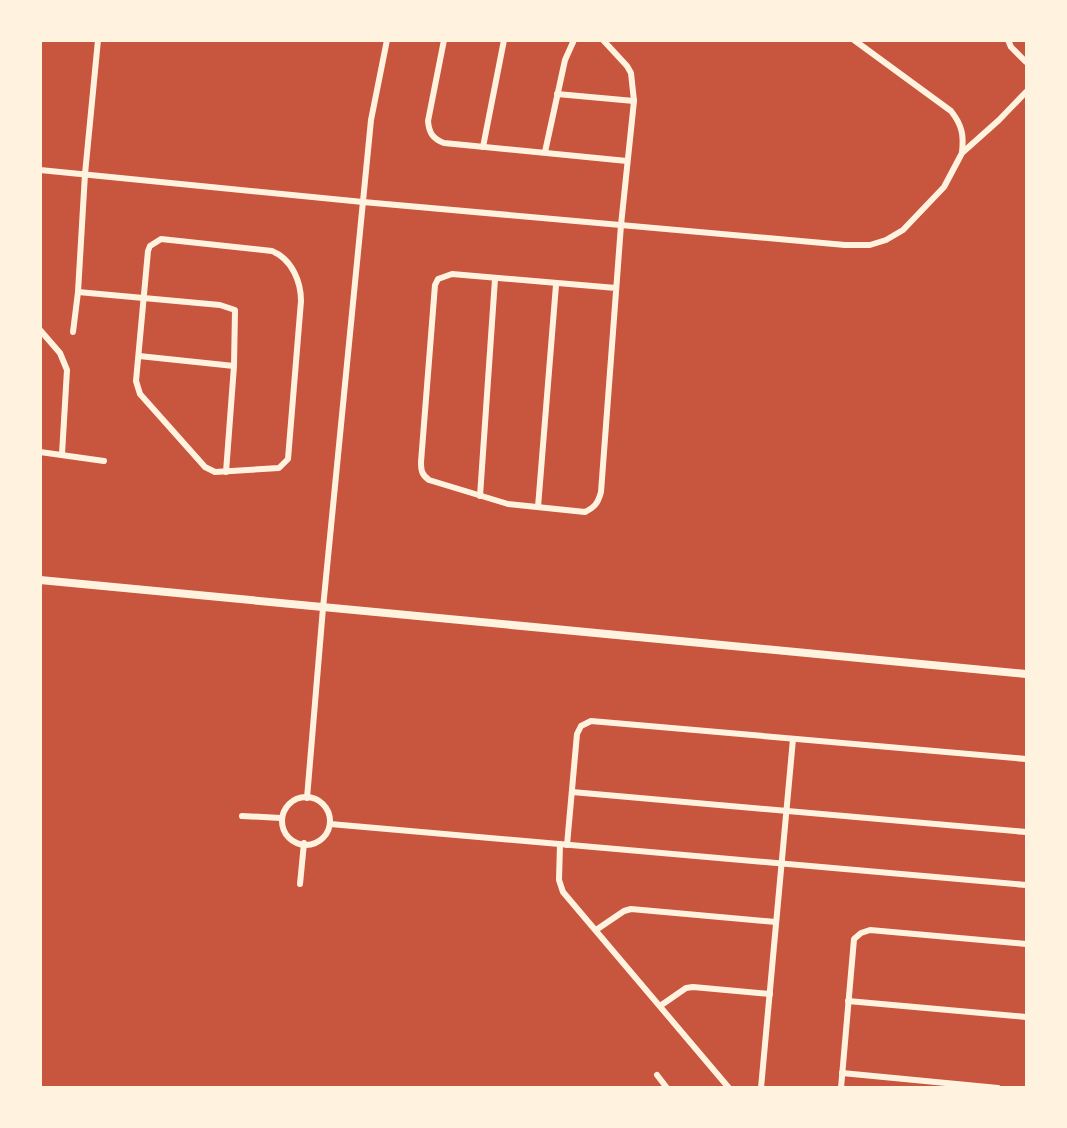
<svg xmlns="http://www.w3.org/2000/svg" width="1067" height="1128" viewBox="0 0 1067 1128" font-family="'Exo 2',sans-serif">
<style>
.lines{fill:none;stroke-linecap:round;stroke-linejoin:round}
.minor{stroke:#fff3e0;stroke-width:6}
.secondary{stroke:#fff3e0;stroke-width:8}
</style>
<rect width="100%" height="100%" fill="#c8553d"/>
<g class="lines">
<g class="minor">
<path d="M 444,40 L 428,121 C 429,133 433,139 444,143 L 627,161"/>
<path d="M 603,40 L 627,66 L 631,73 L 634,101 L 621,225 L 601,492 C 598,503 595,507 585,512 L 508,504 L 429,480 C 422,475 421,471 421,462 L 435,285 L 438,279 L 452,274 L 616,288"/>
<path d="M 854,40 L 951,111 C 962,125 964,135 962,152"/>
<polyline points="1008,40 1011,47 1026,62"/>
<polyline points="557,94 634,101"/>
<polyline points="483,147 504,40"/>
<polyline points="545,152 565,60 574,40"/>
<polyline points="40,170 363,202 845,245 870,245 886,240 903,230 944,187 962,153 999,120 1026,92"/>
<path d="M 161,239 L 272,251 C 292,259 301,282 301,301 L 288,459 L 279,468 L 215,472 L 205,467 L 140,394 L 136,381 L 148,251 L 150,246 Z"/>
<polyline points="78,292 220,305 235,310 234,366 226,472"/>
<polyline points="40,330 60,353 67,370 62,454"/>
<polyline points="73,332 78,292 85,174 98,40"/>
<polyline points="139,356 234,366"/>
<polyline points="40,452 104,461"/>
<polyline points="480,496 495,279"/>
<polyline points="538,507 556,285"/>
<polyline points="572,792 1026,832"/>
<circle cx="306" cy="821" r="24"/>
<polyline points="307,798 323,608 371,120 387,40"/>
<polyline points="242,816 281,818"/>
<polyline points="330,824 1026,885"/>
<polyline points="560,844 559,880 563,892 729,1088"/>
<polyline points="567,845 577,734 581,726 591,721 1026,759"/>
<polyline points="300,884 304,843"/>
<polyline points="596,930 624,911 631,909 776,922"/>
<polyline points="848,1001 1026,1017"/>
<polyline points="660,1006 686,988 693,987 770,994"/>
<polyline points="842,1073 998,1088"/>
<polyline points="657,1075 667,1088"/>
<polyline points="761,1088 793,739"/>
<polyline points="841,1088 854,939 861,933 870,930 1026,944"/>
</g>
<polyline class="secondary" points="40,580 1026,674"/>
</g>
<rect width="1067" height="1128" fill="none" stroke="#fff3e0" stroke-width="84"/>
</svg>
